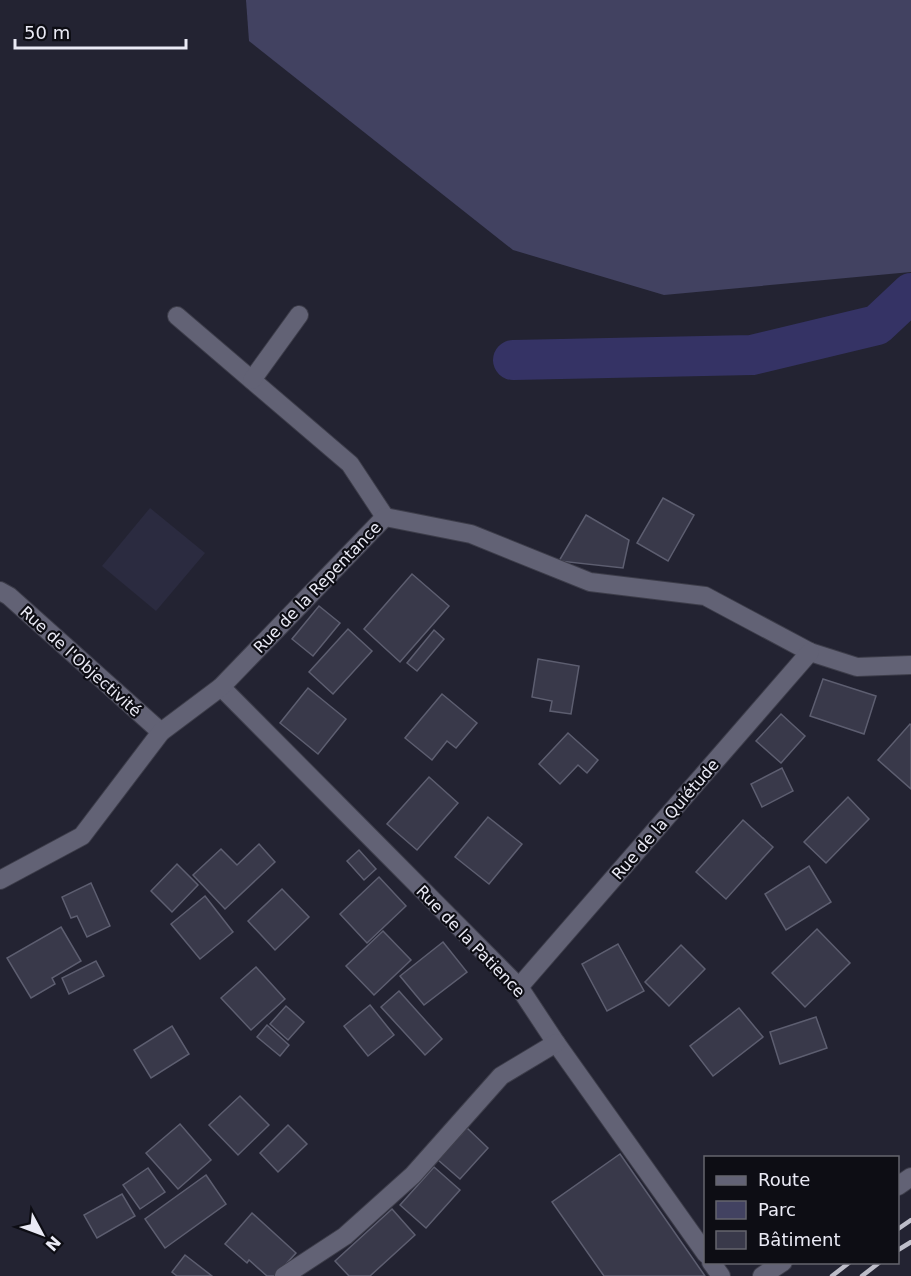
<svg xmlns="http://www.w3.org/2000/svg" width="911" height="1276" viewBox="0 0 911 1276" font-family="'DejaVu Sans',sans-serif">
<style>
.built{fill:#2b2b40}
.green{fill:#424261}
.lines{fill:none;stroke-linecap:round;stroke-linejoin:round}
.river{stroke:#353365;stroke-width:40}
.building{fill:#39394a;stroke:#5d5e70;stroke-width:1.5}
.minor-casing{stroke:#3d3d4a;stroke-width:20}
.minor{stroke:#626275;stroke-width:18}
.rail{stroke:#bdbdc9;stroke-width:4.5}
.labels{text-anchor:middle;stroke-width:4.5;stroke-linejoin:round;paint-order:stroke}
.street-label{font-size:16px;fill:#eaeaf5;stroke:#0d0d14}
</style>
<rect width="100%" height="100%" fill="#232332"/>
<polygon class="built" points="150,508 205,553 156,611 102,566"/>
<polygon class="green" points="246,0 911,0 911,272 664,295 513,250 249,41"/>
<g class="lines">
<polyline class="river" points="513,360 752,355 877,325 911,293"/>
</g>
<g class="building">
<polygon points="663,498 694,515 668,561 637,543"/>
<polygon points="586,515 629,540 623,568 559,561"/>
<polygon points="412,574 449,606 400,662 364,629"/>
<polygon points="319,606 340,623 313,656 292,639"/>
<polygon points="348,629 372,651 333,694 309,672"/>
<polygon points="434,630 444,639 417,671 407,663"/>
<polygon points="538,659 579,666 571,714 550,711 552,701 532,697"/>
<polygon points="823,679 876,696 864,734 810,716"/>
<polygon points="308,688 346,719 318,754 280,723"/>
<polygon points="442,694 477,723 456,748 447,741 432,760 405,738"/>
<polygon points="781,714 805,736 781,763 756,741"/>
<polygon points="910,724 911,725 911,789 878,760"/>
<polygon points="568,733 598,760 587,773 578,765 560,784 539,764"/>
<polygon points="782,768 793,791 762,807 751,784"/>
<polygon points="429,777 458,803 417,850 387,824"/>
<polygon points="848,797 869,819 826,863 804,842"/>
<polygon points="488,817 522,844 489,884 455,857"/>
<polygon points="743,820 773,847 726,899 696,872"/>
<polygon points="259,844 275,862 225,909 193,875 221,849 237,865"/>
<polygon points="359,850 376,869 364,880 347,861"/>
<polygon points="177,864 198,885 172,912 151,891"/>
<polygon points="809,866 831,902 786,930 765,894"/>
<polygon points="379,877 406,906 367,943 340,914"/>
<polygon points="91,883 110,926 87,937 77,916 71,918 62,897"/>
<polygon points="282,889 309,917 275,950 248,921"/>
<polygon points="205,896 233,932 200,959 171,924"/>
<polygon points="61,927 81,961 52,978 55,984 31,998 7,958"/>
<polygon points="817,929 850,963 805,1007 772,973"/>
<polygon points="383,931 411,960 374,995 346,966"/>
<polygon points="443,942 467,972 424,1005 400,976"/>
<polygon points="618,944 644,991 607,1011 582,964"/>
<polygon points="681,945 705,969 669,1006 645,982"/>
<polygon points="96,961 104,976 69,994 62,978"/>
<polygon points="256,967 285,999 251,1030 221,998"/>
<polygon points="399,991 442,1039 425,1055 381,1007"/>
<polygon points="370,1005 394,1035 368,1056 344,1026"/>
<polygon points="286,1006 304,1022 288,1040 270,1024"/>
<polygon points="739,1008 763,1037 713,1076 690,1046"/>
<polygon points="816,1017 827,1048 780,1064 770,1032"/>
<polygon points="267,1025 289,1045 280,1056 257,1037"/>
<polygon points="172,1026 189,1054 151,1078 134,1050"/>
<polygon points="240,1096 269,1125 238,1155 209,1125"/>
<polygon points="180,1124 211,1160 178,1189 146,1153"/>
<polygon points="288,1125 307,1144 278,1172 260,1153"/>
<polygon points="467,1128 488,1148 460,1179 438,1160"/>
<polygon points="620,1154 705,1276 604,1276 552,1202"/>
<polygon points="434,1167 460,1190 426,1228 400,1205"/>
<polygon points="148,1168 165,1192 140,1209 123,1185"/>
<polygon points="206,1175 226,1204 165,1248 145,1219"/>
<polygon points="122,1194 135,1216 97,1238 84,1215"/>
<polygon points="392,1209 415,1235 370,1276 349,1276 335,1261"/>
<polygon points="252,1213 296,1253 275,1276 267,1276 249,1260 247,1263 225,1244"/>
<polygon points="185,1255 212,1276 177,1276 172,1272"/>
</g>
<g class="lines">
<defs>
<g id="minor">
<polyline points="177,316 350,464 385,517"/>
<polyline points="252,380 299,315"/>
<polyline points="0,591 9,596 161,732"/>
<polyline points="221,687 519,987 556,1043 706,1254"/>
<polyline points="0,880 82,836 161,732 221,687 385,517 471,534 590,582 705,596 810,652 857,667 911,665"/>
<polyline points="519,987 810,652"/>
<polyline points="898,1186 911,1177"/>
<polyline points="711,1262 721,1276"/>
<polyline points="284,1276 345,1236 413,1175 501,1076 556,1043"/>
<polyline points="762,1276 783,1262"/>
</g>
</defs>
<use href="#minor" class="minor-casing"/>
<use href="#minor" class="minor"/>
<g class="rail">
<polyline points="898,1229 911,1220"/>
<polyline points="898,1250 911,1242"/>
<polyline points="832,1276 850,1262"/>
<polyline points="862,1276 880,1262"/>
</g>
</g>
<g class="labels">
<g class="street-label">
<text transform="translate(317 587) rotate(-46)" y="6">Rue de la Repentance</text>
<text transform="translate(81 661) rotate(42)" y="6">Rue de l'Objectivité</text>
<text transform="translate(665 819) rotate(-49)" y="6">Rue de la Quiétude</text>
<text transform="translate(471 941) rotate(46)" y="6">Rue de la Patience</text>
</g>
</g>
<rect x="704" y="1156" width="195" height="108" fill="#0d0d14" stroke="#65656e" stroke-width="1.5"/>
<rect x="716" y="1176" width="30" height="9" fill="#626275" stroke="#65656e" stroke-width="1.5"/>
<text x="758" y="1186" font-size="18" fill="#eaeaf5">Route</text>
<rect x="716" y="1201" width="30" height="18" fill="#424261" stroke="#65656e" stroke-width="1.5"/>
<text x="758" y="1216" font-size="18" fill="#eaeaf5">Parc</text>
<rect x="716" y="1231" width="30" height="18" fill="#39394a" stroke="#65656e" stroke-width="1.5"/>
<text x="758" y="1246" font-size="18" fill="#eaeaf5">Bâtiment</text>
<g transform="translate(42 1234) rotate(131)" stroke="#0d0d14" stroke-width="4.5" paint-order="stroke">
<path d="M0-4.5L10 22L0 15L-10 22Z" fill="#eaeaf5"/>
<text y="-9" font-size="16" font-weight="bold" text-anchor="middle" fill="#eaeaf5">N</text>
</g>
<path d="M15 39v9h171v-9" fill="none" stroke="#eaeaf5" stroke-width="3"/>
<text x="24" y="39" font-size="18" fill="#eaeaf5" stroke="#0d0d14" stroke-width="4.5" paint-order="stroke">50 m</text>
</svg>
